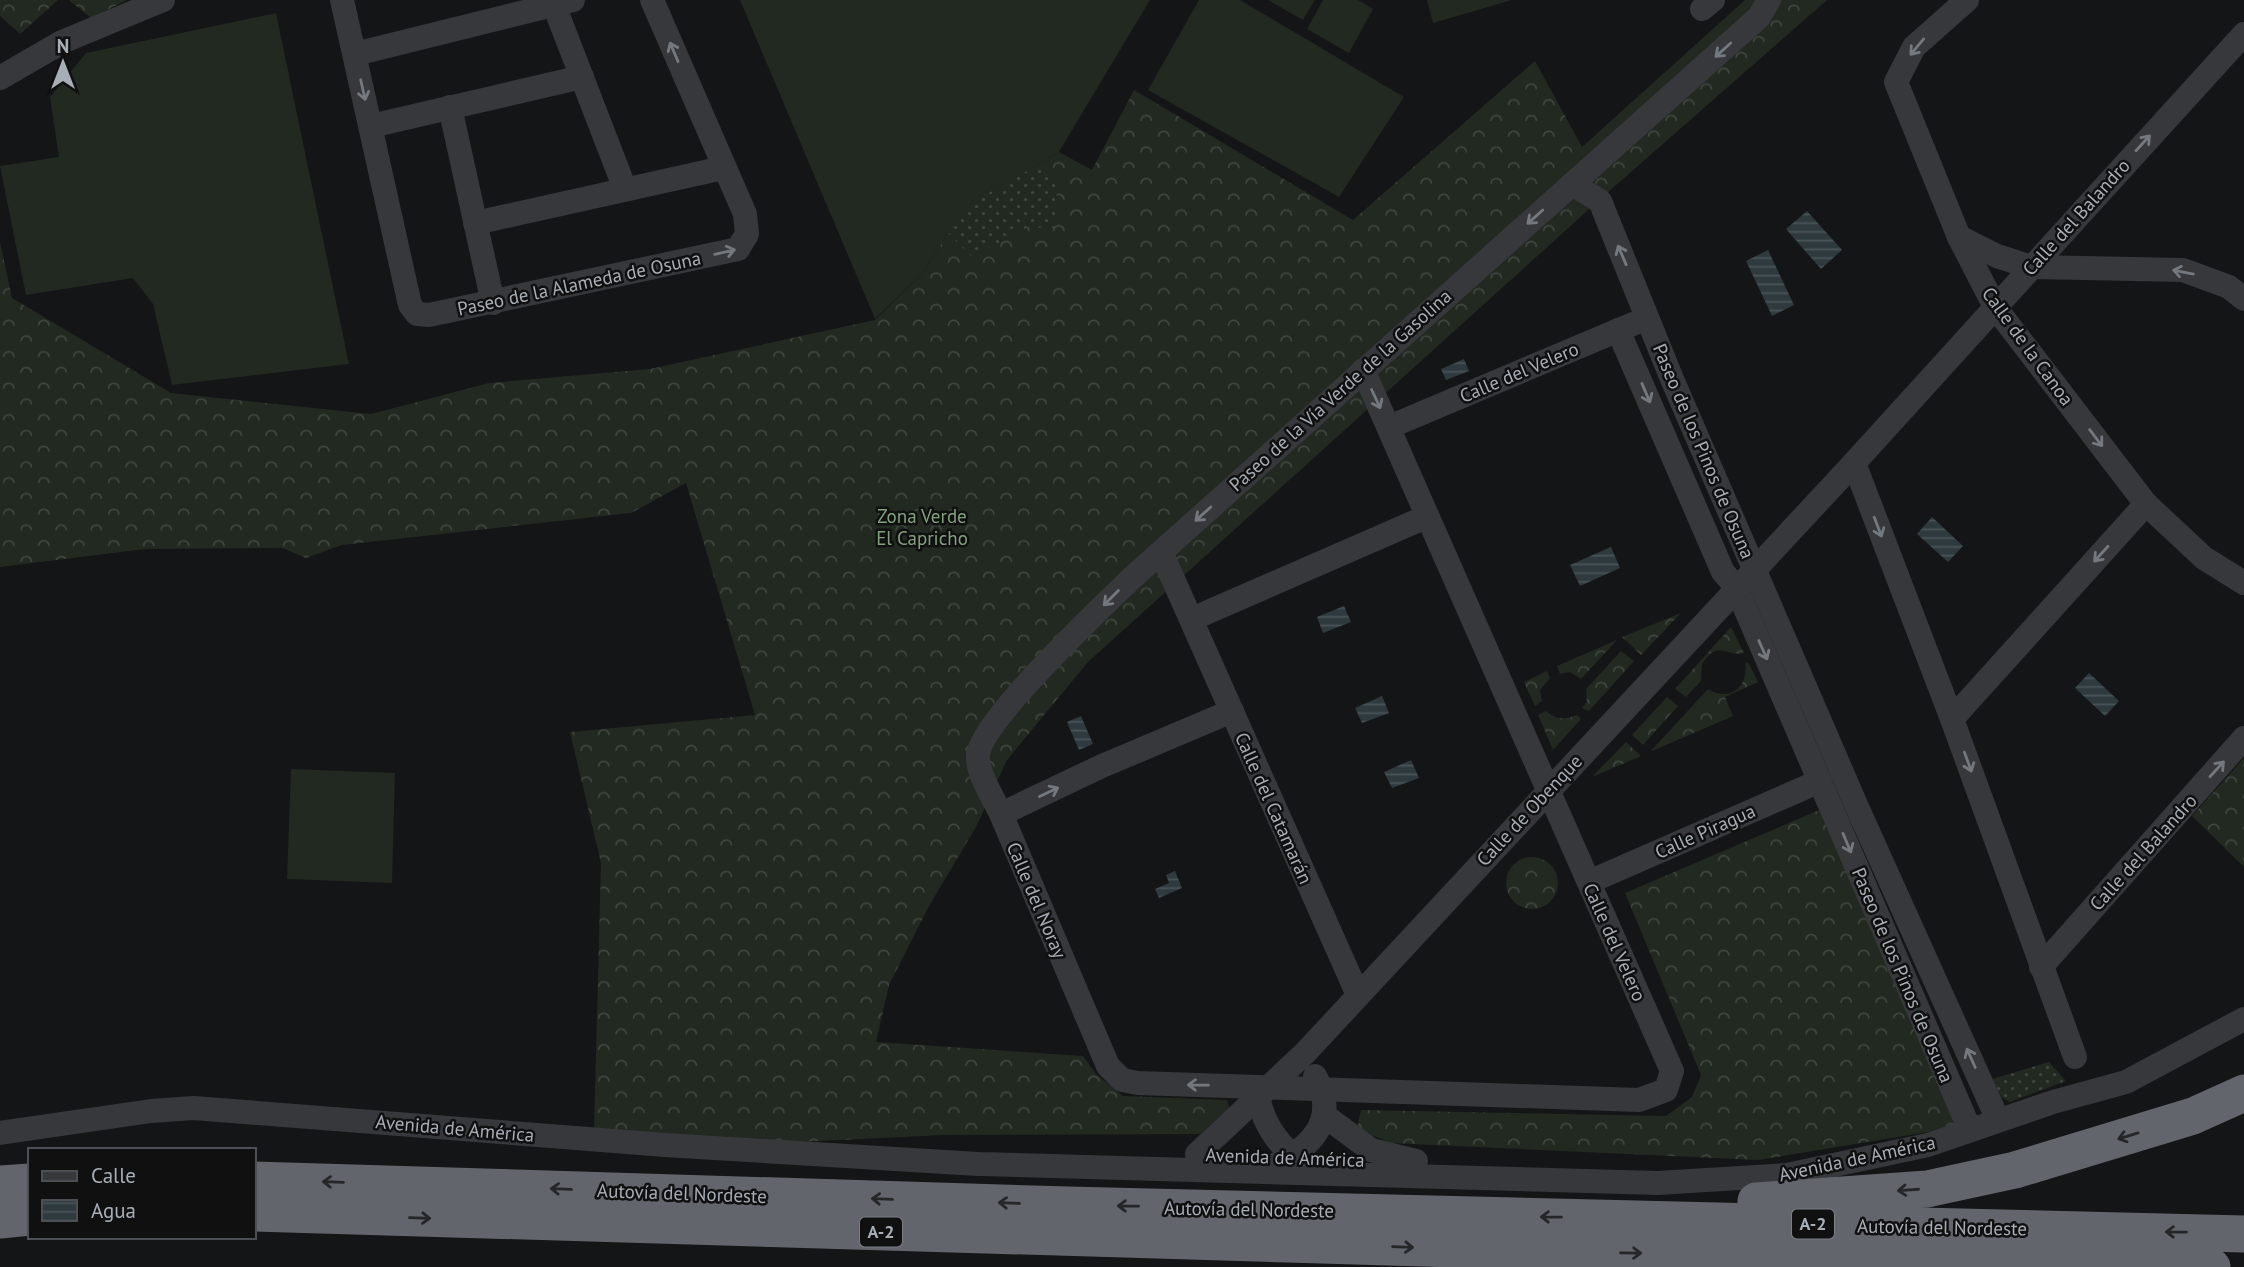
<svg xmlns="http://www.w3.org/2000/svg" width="2244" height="1267" viewBox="0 0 2244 1267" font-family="'PT Sans',sans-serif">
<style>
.grass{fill:#212921}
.forest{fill:url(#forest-crowns)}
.garden{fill:url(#garden-dots)}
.water{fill:url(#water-rules)}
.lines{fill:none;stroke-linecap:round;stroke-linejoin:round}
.minor{stroke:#36383b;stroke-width:24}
.highway{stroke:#62666c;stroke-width:37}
.oneway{stroke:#74797f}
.oneway2{stroke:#242628}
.labels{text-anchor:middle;stroke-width:5;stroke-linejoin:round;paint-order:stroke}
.shield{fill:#101011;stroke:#7a7f84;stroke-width:2}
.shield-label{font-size:18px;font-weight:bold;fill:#a7aeb6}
.street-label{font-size:19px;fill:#a7aeb6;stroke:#101011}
.park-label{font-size:19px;fill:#83a07f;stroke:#101011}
</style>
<defs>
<pattern id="forest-crowns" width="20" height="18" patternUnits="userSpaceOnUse" patternTransform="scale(1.75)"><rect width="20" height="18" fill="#212921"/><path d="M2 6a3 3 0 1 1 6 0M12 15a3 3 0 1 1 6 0" fill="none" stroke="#3e463f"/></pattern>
<pattern id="garden-dots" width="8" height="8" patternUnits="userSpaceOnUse" patternTransform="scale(1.75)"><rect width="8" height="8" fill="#212921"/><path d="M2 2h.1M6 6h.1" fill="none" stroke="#3e463f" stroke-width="1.8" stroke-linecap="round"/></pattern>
<pattern id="water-rules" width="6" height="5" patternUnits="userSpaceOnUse" patternTransform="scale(1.75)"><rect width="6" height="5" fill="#2e3a3e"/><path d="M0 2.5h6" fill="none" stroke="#495458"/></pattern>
</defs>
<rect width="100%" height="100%" fill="#141516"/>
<g class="grass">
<polygon points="740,0 1150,0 1059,152 966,206 921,275 875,319"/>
<polygon points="1199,0 1240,0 1404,97 1339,197 1148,90"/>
<polygon points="1268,0 1315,0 1303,20"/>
<polygon points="1323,0 1358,0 1373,9 1349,53 1307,29"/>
<polygon points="1427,0 1512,0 1433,23"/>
<polygon points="276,13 349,364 172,385 153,304 133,278 26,295 0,166 59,157 50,97 86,53"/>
<polygon points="291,769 395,773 392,883 287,879"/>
</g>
<g class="forest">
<polygon points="0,0 58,0 20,34 0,16"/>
<polygon points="69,0 127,0 91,18"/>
<polygon points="1745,0 1827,0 1607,193 1088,662 1007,760 976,827 929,906 889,985 876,1042 1083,1056 1096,1074 1123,1096 1227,1100 1229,1108 1200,1134 943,1135 777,1143 594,1130 601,863 570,732 755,715 686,483 631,513 342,545 306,558 282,548 145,549 0,567 0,242 12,298 171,393 371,414 489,383 650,369 875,320 921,275 966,206 1059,152 1092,170 1134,90 1353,220 1535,61 1582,147"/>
<polygon points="1681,613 1641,655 1622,637"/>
<path d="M 1731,627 L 1744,653 C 1726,658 1719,638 1702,664 L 1701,681 L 1686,697 L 1675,689 Z"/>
<polygon points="1617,640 1581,679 1570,672 1560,674 1557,666"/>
<polygon points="1621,651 1634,661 1589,711 1582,708 1587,702 1586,689"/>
<path d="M 1748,662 L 1758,682 L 1725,697 L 1733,716 L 1650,752 L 1708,689 C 1728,702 1749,688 1745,664 Z"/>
<polygon points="1547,671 1550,678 1540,690 1542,701 1535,706 1524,682"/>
<polygon points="1667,697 1678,706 1643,745 1632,735"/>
<path d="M 1546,711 C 1556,720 1565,720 1577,715 L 1581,719 L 1553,750 L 1538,715 Z"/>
<polygon points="1626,742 1641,756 1592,777"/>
<polygon points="2244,758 2244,867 2192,816"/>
<polygon points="1819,810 1958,1123 1928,1132 1758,1160 1391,1143 1357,1129 1361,1110 1666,1116 1692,1097 1701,1075 1625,893"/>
<circle cx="1532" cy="883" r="26"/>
</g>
<g class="garden">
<polygon points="1037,165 1053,174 1057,192 1054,228 1028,227 972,257 948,233 966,206"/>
<polygon points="2049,1062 2066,1081 2010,1102 2001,1097 1992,1079"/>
</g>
<g class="water">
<polygon points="1807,211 1842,250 1821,269 1786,229"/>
<polygon points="1768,250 1794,305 1772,316 1746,261"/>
<polygon points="1464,359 1469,371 1446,380 1441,369"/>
<polygon points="1932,517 1963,546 1948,562 1917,534"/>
<polygon points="1611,547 1620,568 1580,586 1570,565"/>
<polygon points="1344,606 1351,622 1323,633 1317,617"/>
<polygon points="2089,673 2119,701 2105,716 2075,688"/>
<polygon points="1382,696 1389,713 1362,723 1355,708"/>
<polygon points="1081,716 1093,744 1079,750 1067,722"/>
<polygon points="1411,760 1419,778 1392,788 1384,772"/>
<polygon points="1175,871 1182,888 1159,898 1155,889 1169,883 1166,875"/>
</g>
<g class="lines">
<g class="minor">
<polyline points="342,0 410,305 417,314 429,315 738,249 747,234 745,214 652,0"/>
<polyline points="1967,0 1914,47 1896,82 1959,237 1995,307 2146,504 2204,558 2244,583"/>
<polyline points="554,5 625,189"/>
<polyline points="1702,9 1713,0"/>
<polyline points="355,54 573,0"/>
<polyline points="0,78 62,42 163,0"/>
<polyline points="450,107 493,303"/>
<polyline points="371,126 582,77"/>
<polyline points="1572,184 1600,201 1672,379 1857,807 1998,1120"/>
<polyline points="475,223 723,168"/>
<polyline points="1959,237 1997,256 2031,267 2183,270 2229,287 2244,299"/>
<polyline points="1618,330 1723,572 1736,587 1970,1130"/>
<polyline points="1389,427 1633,324"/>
<polyline points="1854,463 1952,719 2075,1057"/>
<polyline points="1161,552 1358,995"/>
<polyline points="1192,619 1426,517"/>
<polyline points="1232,711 1102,766 1001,814 1108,1066 1122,1080 1138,1083 1639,1100 1666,1090 1672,1071 1363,370"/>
<polyline points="1952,719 2146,504"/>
<path d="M 1001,814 C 994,799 976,772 978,755 C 982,720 1102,607 1132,578 L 1759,17 L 1769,0"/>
<polyline points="1589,882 1820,781"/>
<polyline points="2041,967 2244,738"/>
<path d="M 1258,1097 C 1264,1125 1281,1152 1308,1164"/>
<polyline points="1325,1116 1371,1150 1416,1161"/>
<polyline points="0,1133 151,1111 194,1108 665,1145 978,1164 1658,1183 1787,1175 1928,1145 2053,1102 2126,1082 2244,1019"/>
<polyline points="1197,1154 1305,1053 1854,463 2244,34"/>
<path d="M 1266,1169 C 1306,1152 1342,1122 1315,1076"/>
</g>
<g class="highway">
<polyline points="254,1180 1068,1205 2244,1234"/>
<polyline points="0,1184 30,1182"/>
<polyline points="1756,1201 1927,1189 2015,1170 2193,1116 2244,1093"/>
<polyline points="254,1213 1490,1250 2212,1267"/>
<polyline points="0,1220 30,1217"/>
</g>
</g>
<defs><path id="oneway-shaft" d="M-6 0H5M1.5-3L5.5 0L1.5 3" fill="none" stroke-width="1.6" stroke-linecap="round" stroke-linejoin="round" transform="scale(1.75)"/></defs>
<g class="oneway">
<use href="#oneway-shaft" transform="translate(1917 47) rotate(130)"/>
<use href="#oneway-shaft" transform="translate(1723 50) rotate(138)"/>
<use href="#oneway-shaft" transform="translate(674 52) rotate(-113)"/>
<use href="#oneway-shaft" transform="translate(363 90) rotate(77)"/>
<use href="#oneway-shaft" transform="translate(2143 143) rotate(-48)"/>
<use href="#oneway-shaft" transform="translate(1535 217) rotate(138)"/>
<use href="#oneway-shaft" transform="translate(725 252) rotate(-13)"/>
<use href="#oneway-shaft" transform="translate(1622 255) rotate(-113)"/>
<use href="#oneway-shaft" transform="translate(2183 272) rotate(-169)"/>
<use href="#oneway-shaft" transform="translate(1646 393) rotate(67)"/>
<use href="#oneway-shaft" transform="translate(1376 399) rotate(65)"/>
<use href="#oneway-shaft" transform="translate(2096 438) rotate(53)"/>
<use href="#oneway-shaft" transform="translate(1203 514) rotate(138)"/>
<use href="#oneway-shaft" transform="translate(1878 527) rotate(69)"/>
<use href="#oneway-shaft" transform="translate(2101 554) rotate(132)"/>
<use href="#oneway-shaft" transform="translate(1111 598) rotate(135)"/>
<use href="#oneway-shaft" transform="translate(1763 650) rotate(66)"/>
<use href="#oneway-shaft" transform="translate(1968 762) rotate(70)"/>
<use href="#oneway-shaft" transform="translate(2217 769) rotate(-48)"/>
<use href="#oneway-shaft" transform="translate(1049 792) rotate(-26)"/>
<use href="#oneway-shaft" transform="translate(1847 843) rotate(67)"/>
<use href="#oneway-shaft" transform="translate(1971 1058) rotate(-114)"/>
<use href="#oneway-shaft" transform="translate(1198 1085) rotate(-179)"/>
</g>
<g class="oneway2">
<use href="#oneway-shaft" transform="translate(2128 1136) rotate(163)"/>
<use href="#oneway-shaft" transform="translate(333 1182) rotate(-178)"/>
<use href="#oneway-shaft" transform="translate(561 1189) rotate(-178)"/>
<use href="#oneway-shaft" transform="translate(1908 1190) rotate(176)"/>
<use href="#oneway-shaft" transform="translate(882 1199) rotate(-178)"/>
<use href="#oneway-shaft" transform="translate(1009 1203) rotate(-178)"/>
<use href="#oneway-shaft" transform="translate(1128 1206) rotate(-179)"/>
<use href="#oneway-shaft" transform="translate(1551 1217) rotate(-179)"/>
<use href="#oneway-shaft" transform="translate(420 1218) rotate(2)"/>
<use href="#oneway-shaft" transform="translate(2176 1232) rotate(-179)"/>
<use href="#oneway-shaft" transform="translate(1403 1247) rotate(2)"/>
<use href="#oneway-shaft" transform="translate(1631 1253) rotate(1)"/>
</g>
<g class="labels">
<g class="shield">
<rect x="1792" y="1209.5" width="42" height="29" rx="5"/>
<rect x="860" y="1217.5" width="42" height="29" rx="5"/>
</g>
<g class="shield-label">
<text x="1813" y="1230">A-2</text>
<text x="881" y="1238">A-2</text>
</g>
<g class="street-label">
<text transform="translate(2076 217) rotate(-48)" y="7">Calle del Balandro</text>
<text transform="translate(579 283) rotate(-12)" y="7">Paseo de la Alameda de Osuna</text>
<text transform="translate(2028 346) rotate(54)" y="7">Calle de la Canoa</text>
<text transform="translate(1519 372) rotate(-23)" y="7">Calle del Velero</text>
<text transform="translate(1340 390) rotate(-42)" y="7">Paseo de la Vía Verde de la Gasolina</text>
<text transform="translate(1704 451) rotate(67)" y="7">Paseo de los Pinos de Osuna</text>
<text transform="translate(1274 808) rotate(66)" y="7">Calle del Catamarán</text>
<text transform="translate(1529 810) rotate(-47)" y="7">Calle de Obenque</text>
<text transform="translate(1705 831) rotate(-24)" y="7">Calle Piragua</text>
<text transform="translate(2143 852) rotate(-48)" y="7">Calle del Balandro</text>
<text transform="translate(1037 900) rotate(67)" y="7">Calle del Noray</text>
<text transform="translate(1615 942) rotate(66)" y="7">Calle del Velero</text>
<text transform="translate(1903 975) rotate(67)" y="7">Paseo de los Pinos de Osuna</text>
<text transform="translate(455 1128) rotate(5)" y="7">Avenida de América</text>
<text transform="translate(1285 1157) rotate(2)" y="7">Avenida de América</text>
<text transform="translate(1857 1158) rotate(-12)" y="7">Avenida de América</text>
<text transform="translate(682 1193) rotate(2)" y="7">Autovía del Nordeste</text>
<text transform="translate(1249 1209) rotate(1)" y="7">Autovía del Nordeste</text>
<text transform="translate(1942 1227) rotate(1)" y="7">Autovía del Nordeste</text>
</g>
<g class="park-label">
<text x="922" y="523">Zona Verde<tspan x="922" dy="22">El Capricho</tspan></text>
</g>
</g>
<rect x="28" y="1148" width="228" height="91" fill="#101011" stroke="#4c4f53" stroke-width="2"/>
<rect x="42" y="1171" width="35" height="10" fill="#36383b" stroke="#4c4f53" stroke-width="2"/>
<text x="91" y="1183" font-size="21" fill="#a7aeb6">Calle</text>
<rect x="42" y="1200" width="35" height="21" fill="url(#water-rules)" stroke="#4c4f53" stroke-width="2"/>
<text x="91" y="1218" font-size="21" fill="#a7aeb6">Agua</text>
<g transform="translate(63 63)" stroke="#101011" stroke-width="5" paint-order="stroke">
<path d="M0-5L12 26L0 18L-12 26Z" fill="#a7aeb6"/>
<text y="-10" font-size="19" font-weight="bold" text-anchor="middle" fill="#a7aeb6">N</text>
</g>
</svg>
